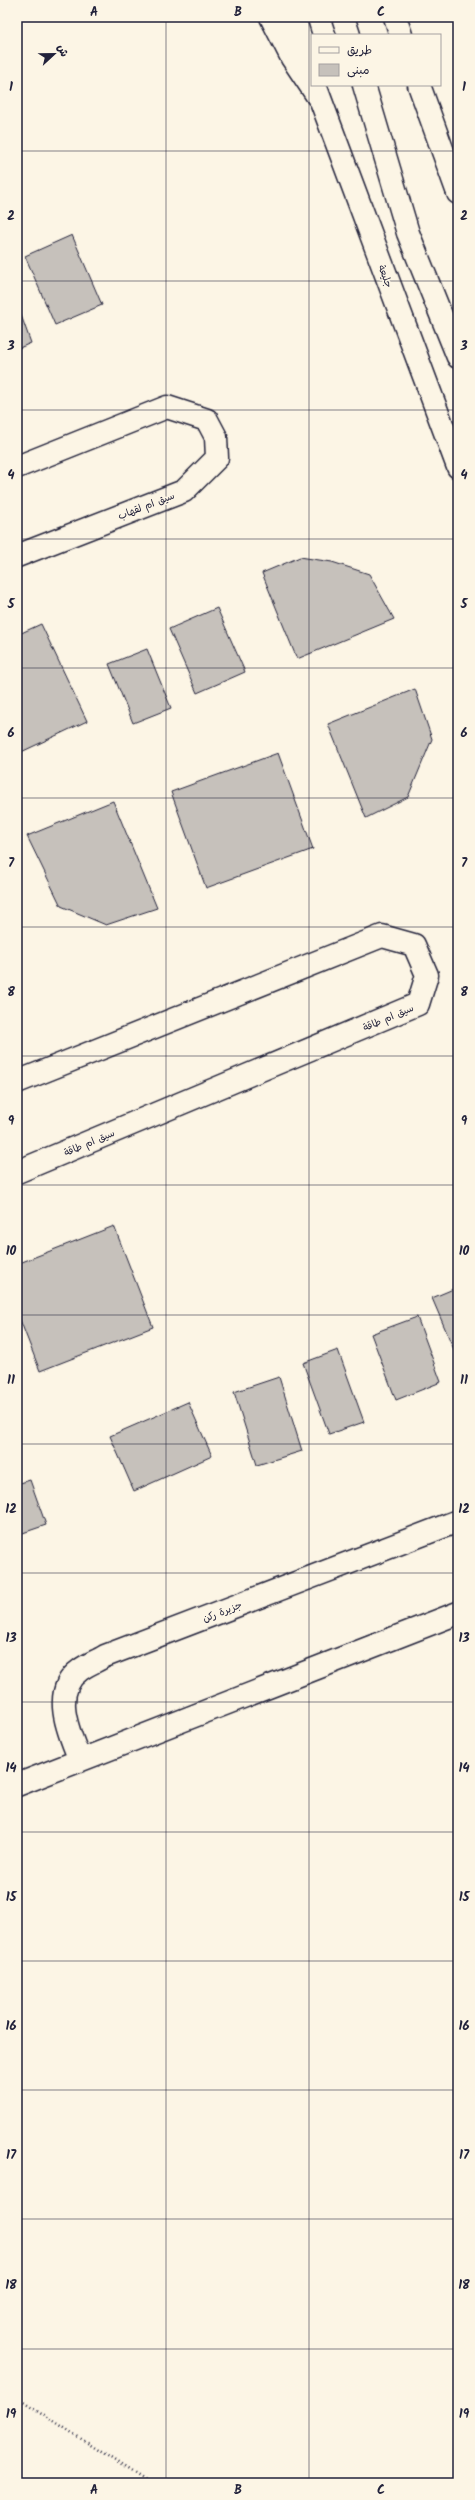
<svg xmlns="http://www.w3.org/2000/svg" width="475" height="2500" viewBox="0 0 475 2500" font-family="Kalam,'Playpen Sans Arabic',sans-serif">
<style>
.building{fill:#c6c1bb;stroke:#22223b}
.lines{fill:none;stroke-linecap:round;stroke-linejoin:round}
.street-casing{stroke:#22223b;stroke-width:25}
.secondary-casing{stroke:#22223b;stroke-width:25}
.primary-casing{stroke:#22223b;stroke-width:25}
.path{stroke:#22223b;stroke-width:2.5;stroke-dasharray:1 3;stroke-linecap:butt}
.street{stroke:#fcf5e5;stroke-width:22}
.secondary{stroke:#fcf5e5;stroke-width:22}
.primary{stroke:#fcf5e5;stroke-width:22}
.grid{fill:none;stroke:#22223b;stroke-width:1;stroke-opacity:0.55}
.labels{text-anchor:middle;stroke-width:3;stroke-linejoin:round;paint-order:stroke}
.street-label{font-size:10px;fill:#22223b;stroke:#fcf5e5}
.neatline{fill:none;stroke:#22223b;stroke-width:1.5}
.grid-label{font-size:13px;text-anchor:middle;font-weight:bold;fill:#22223b}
</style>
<rect width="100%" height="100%" fill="#fcf5e5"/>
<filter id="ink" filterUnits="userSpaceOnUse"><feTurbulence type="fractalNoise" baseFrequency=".025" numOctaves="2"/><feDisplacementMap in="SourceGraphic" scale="8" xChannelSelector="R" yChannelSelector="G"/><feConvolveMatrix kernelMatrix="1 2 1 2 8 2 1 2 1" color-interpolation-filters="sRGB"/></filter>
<g filter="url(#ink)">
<g class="building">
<polygon points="72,235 102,305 55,325 25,256"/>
<polygon points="17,304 31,343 17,349"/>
<polygon points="300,557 332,562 369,574 394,619 297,659 262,573"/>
<polygon points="217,608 245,672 197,693 169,629"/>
<polygon points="41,624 87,721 17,754 17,635"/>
<polygon points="147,649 171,708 133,723 109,664"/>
<polygon points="415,689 432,739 408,797 366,818 328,724"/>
<polygon points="278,753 313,849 206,888 171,792"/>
<polygon points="113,801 157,908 106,925 61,906 27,836"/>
<polygon points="114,1226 153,1327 40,1371 17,1312 17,1264"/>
<polygon points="458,1287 458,1359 432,1298"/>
<polygon points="417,1317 441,1382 396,1400 371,1334"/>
<polygon points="338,1350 364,1422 329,1434 303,1363"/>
<polygon points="279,1377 302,1451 257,1465 234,1392"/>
<polygon points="188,1402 212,1456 134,1491 110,1436"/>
<polygon points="30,1480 46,1525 17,1535 17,1484"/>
</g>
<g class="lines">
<defs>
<g id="street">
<polyline points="17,467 167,407 207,420 216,437 217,458 184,491 17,556"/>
<polyline points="17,1082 382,936 414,945 427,975 418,1004 17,1172"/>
<path d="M 80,1760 C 69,1734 50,1691 80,1670 C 88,1664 97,1661 105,1656 L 458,1521"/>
<polyline points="17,1785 458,1613"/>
</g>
<g id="secondary">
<polyline points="294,17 312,76"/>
<polyline points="395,17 401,35"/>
<polyline points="315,85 458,467"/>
<polyline points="419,85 458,193"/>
</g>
<g id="primary">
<polyline points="271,17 292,58 318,97"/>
<polyline points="343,17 349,35"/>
<polyline points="364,85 408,233 458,357"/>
</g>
</defs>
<use href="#street" class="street-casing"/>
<use href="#secondary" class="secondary-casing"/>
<use href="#primary" class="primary-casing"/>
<polyline class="path" points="17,2397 149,2483"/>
<use href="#street" class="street"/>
<use href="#secondary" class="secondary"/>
<use href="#primary" class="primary"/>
</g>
</g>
<path class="grid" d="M 166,17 L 166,2483M 309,17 L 309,2483M 17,151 L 458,151M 17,281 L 458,281M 17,410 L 458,410M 17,539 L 458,539M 17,668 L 458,668M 17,798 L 458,798M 17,927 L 458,927M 17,1056 L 458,1056M 17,1185 L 458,1185M 17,1315 L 458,1315M 17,1444 L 458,1444M 17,1573 L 458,1573M 17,1702 L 458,1702M 17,1832 L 458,1832M 17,1961 L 458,1961M 17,2090 L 458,2090M 17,2219 L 458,2219M 17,2349 L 458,2349"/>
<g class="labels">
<g class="street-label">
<text transform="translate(386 276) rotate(69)" y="4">جليعة</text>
<text transform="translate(146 505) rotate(-21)" y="4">سيق ام لقهاب</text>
<text transform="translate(388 1017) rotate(-23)" y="4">سيق ام طاقة</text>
<text transform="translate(89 1142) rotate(-23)" y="4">سيق ام طاقة</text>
<text transform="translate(222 1611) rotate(-21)" y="4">جزيرة ركن</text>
</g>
</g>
<rect width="475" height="2500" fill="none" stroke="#fcf5e5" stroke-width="44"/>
<rect x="311" y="34" width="130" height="52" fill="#fcf5e5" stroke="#a5a1a1"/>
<rect x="319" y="47" width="20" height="6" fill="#fcf5e5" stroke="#a5a1a1"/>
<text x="347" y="54" font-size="12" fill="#22223b">طريق</text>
<rect x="319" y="64" width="20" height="12" fill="#c6c1bb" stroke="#a5a1a1"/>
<text x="347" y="74" font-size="12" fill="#22223b">مبنى</text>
<g transform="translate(54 54) rotate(68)" stroke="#fcf5e5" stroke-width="3" paint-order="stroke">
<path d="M0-3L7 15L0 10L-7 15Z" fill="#22223b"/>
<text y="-6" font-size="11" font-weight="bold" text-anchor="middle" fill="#22223b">ش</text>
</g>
<rect x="22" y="22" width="431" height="2456" class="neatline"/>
<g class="grid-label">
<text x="94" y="16">A</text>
<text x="238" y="16">B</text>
<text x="381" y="16">C</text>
<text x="11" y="91">1</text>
<text x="464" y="91">1</text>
<text x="11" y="220">2</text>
<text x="464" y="220">2</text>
<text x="11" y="350">3</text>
<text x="464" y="350">3</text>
<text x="11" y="479">4</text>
<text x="464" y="479">4</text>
<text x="11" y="608">5</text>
<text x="464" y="608">5</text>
<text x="11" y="737">6</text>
<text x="464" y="737">6</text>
<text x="11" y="867">7</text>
<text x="464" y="867">7</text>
<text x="11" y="996">8</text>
<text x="464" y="996">8</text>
<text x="11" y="1125">9</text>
<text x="464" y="1125">9</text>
<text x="11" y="1255">10</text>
<text x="464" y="1255">10</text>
<text x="11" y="1384">11</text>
<text x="464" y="1384">11</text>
<text x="11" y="1513">12</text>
<text x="464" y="1513">12</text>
<text x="11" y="1642">13</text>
<text x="464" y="1642">13</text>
<text x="11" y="1772">14</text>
<text x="464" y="1772">14</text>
<text x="11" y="1901">15</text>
<text x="464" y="1901">15</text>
<text x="11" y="2030">16</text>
<text x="464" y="2030">16</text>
<text x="11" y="2159">17</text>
<text x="464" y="2159">17</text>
<text x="11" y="2289">18</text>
<text x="464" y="2289">18</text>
<text x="11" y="2418">19</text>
<text x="464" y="2418">19</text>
<text x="94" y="2494">A</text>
<text x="238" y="2494">B</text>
<text x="381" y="2494">C</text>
</g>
</svg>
